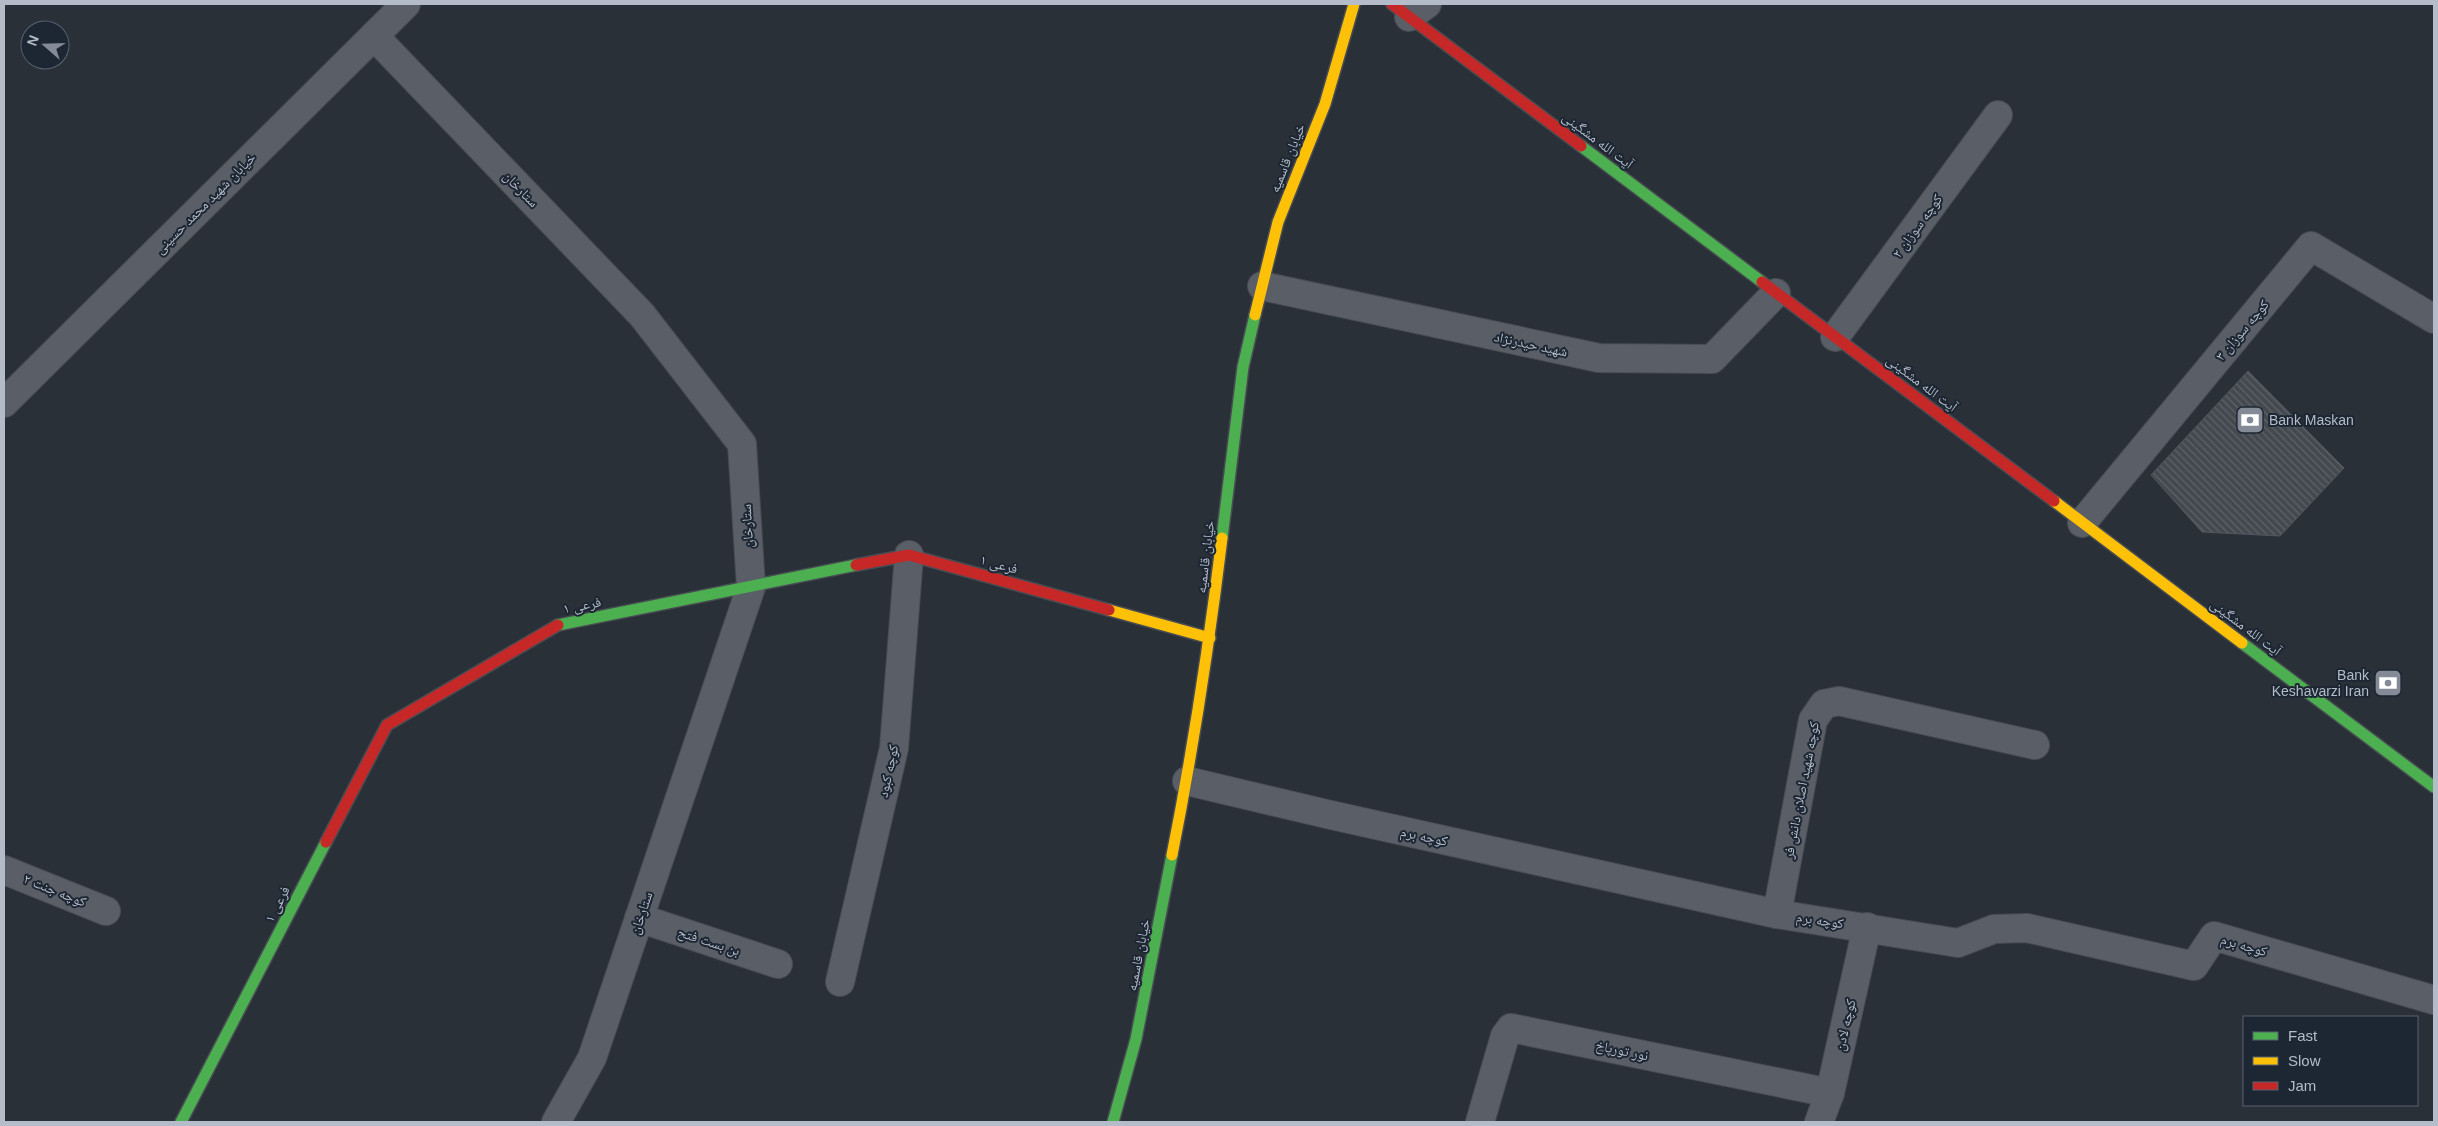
<svg xmlns="http://www.w3.org/2000/svg" width="2438" height="1126" viewBox="0 0 2438 1126" font-family="Helvetica,'Noto Naskh Arabic',sans-serif">
<style>
.building{fill:url(#building-back-hatch);stroke:#52575f}
.lines{fill:none;stroke-linecap:round;stroke-linejoin:round}
.street-casing{stroke:#484c53;stroke-width:30}
.fast-casing{stroke:#484c53;stroke-width:14}
.slow-casing{stroke:#484c53;stroke-width:14}
.jam-casing{stroke:#484c53;stroke-width:14}
.street{stroke:#5a5e66;stroke-width:28}
.fast{stroke:#4caf50;stroke-width:11}
.slow{stroke:#ffc107;stroke-width:11}
.jam{stroke:#c62828;stroke-width:11}
.labels{text-anchor:middle;stroke-width:4;stroke-linejoin:round;paint-order:stroke}
.street-label{font-size:14px;fill:#b4bcc9;stroke:#1d2633}
.poi-label{font-size:14px;fill:#b4bcc9;stroke:#1d2633;text-anchor:start}
</style>
<defs>
<pattern id="building-back-hatch" width="6" height="6" patternUnits="userSpaceOnUse" patternTransform="scale(1.25)"><rect width="6" height="6" fill="#444950"/><path d="M-1 5l2 2M0 0l6 6M5-1l2 2" fill="none" stroke="#5d6168"/></pattern>
</defs>
<rect width="100%" height="100%" fill="#2a3038"/>
<polygon class="building" points="2248,371 2344,468 2280,536 2202,532 2151,475"/>
<g class="lines">
<defs>
<g id="street">
<polyline points="1409,17 1427,4"/>
<polyline points="374,36 642,315 742,444 751,587 592,1058 556,1122"/>
<polyline points="1262,286 1599,358 1712,359 1776,293"/>
<polyline points="1835,337 1998,115"/>
<polyline points="4,403 406,4"/>
<polyline points="2082,523 2311,246 2434,319"/>
<polyline points="1187,781 1331,815 1777,914 1958,943 1994,929 2027,928 2194,966 2214,936 2434,1000"/>
<polyline points="4,870 106,911"/>
<polyline points="1777,914 1813,720 1824,704 1839,701 2035,745"/>
<polyline points="639,918 778,964"/>
<polyline points="840,982 894,748 909,555"/>
<polyline points="1480,1122 1505,1036 1511,1028 1830,1093"/>
<polyline points="1819,1122 1830,1093 1867,927"/>
</g>
<g id="fast">
<polyline points="1581,146 1762,282"/>
<polyline points="1222,538 1243,367 1255,315"/>
<polyline points="558,625 856,565"/>
<polyline points="2242,643 2434,787"/>
<polyline points="181,1122 326,842"/>
<polyline points="1113,1122 1136,1039 1172,855"/>
</g>
<g id="slow">
<polyline points="1255,315 1278,222 1325,104 1354,4"/>
<polyline points="2054,501 2242,643"/>
<polyline points="1109,610 1210,638"/>
<path d="M 1172,855 C 1193,750 1209,645 1222,538"/>
</g>
<g id="jam">
<polyline points="1392,4 1581,146"/>
<polyline points="1762,282 2054,501"/>
<polyline points="856,565 909,555 1109,610"/>
<polyline points="326,842 387,725 558,625"/>
</g>
</defs>
<use href="#street" class="street-casing"/>
<use href="#fast" class="fast-casing"/>
<use href="#slow" class="slow-casing"/>
<use href="#jam" class="jam-casing"/>
<use href="#street" class="street"/>
<use href="#fast" class="fast"/>
<use href="#slow" class="slow"/>
<use href="#jam" class="jam"/>
</g>
<defs>
<symbol id="bank-square" viewBox="-11 -11 22 22"><rect x="-9" y="-9" width="18" height="18" rx="4" fill="#848b96" stroke="#1d2633"/><path d="M-6-4H6V4H-6ZM0-2.3a2.3 2.3 0 1 0 0 4.6a2.3 2.3 0 1 0 0-4.6Z" fill="#fff"/></symbol>
</defs>
<g fill-rule="evenodd">
<use href="#bank-square" x="2234" y="404" width="32" height="32"/>
<use href="#bank-square" x="2372" y="667" width="32" height="32"/>
</g>
<g class="labels">
<g class="street-label">
<text transform="translate(1598 140) rotate(37)" y="5">آیت الله مشگینی</text>
<text transform="translate(1287 158) rotate(-68)" y="5">خیابان قاسمیه</text>
<text transform="translate(521 189) rotate(46)" y="5">ستارخان</text>
<text transform="translate(205 203) rotate(-45)" y="5">خیابان شهید محمد حسینی</text>
<text transform="translate(1917 226) rotate(-54)" y="5">کوچه سوزان ۲</text>
<text transform="translate(2242 330) rotate(-50)" y="5">کوچه سوزان ۳</text>
<text transform="translate(1531 344) rotate(12)" y="5">شهید حیدرنژاد</text>
<text transform="translate(1922 383) rotate(37)" y="5">آیت الله مشگینی</text>
<text transform="translate(747 526) rotate(-93)" y="5">ستارخان</text>
<text transform="translate(1205 557) rotate(-83)" y="5">خیابان قاسمیه</text>
<text transform="translate(999 564) rotate(15)" y="5">فرعی ۱</text>
<text transform="translate(582 605) rotate(-11)" y="5">فرعی ۱</text>
<text transform="translate(2246 627) rotate(37)" y="5">آیت الله مشگینی</text>
<text transform="translate(888 771) rotate(-78)" y="5">کوچه کبود</text>
<text transform="translate(1801 790) rotate(-79)" y="5">کوچه شهید اصلان دانش فر</text>
<text transform="translate(1424 836) rotate(12)" y="5">کوچه برم</text>
<text transform="translate(55 890) rotate(22)" y="5">کوچه جنت ۲</text>
<text transform="translate(277 904) rotate(-63)" y="5">فرعی ۱</text>
<text transform="translate(641 913) rotate(-71)" y="5">ستارخان</text>
<text transform="translate(1820 920) rotate(8)" y="5">کوچه برم</text>
<text transform="translate(709 941) rotate(18)" y="5">بن بست فتح</text>
<text transform="translate(2244 945) rotate(16)" y="5">کوچه برم</text>
<text transform="translate(1138 955) rotate(-79)" y="5">خیابان قاسمیه</text>
<text transform="translate(1845 1025) rotate(-77)" y="5">کوچه لادن</text>
<text transform="translate(1622 1050) rotate(12)" y="5">نور تورپاخ</text>
</g>
<g class="poi-label">
<text x="2269" y="425">Bank Maskan</text>
<text x="2369" y="680" text-anchor="end">Bank<tspan x="2369" dy="16">Keshavarzi Iran</tspan></text>
</g>
</g>
<rect width="2438" height="1126" fill="none" stroke="#b4bcc9" stroke-width="10"/>
<rect x="2243" y="1016" width="175" height="90" fill="#1d2633" stroke="#59626f"/>
<rect x="2253" y="1032" width="25" height="8" fill="#4caf50" stroke="#59626f"/>
<text x="2288" y="1041" font-size="15" fill="#b4bcc9">Fast</text>
<rect x="2253" y="1057" width="25" height="8" fill="#ffc107" stroke="#59626f"/>
<text x="2288" y="1066" font-size="15" fill="#b4bcc9">Slow</text>
<rect x="2253" y="1082" width="25" height="8" fill="#c62828" stroke="#59626f"/>
<text x="2288" y="1091" font-size="15" fill="#b4bcc9">Jam</text>
<g transform="translate(45 45) rotate(290)"><circle r="24" fill="#1d2633" stroke="#59626f"/>
<path d="M0-4L9 19L0 12L-9 19Z" fill="#848b96"/>
<text y="-8" font-size="14" font-weight="bold" text-anchor="middle" fill="#b4bcc9">N</text>
</g>
</svg>
